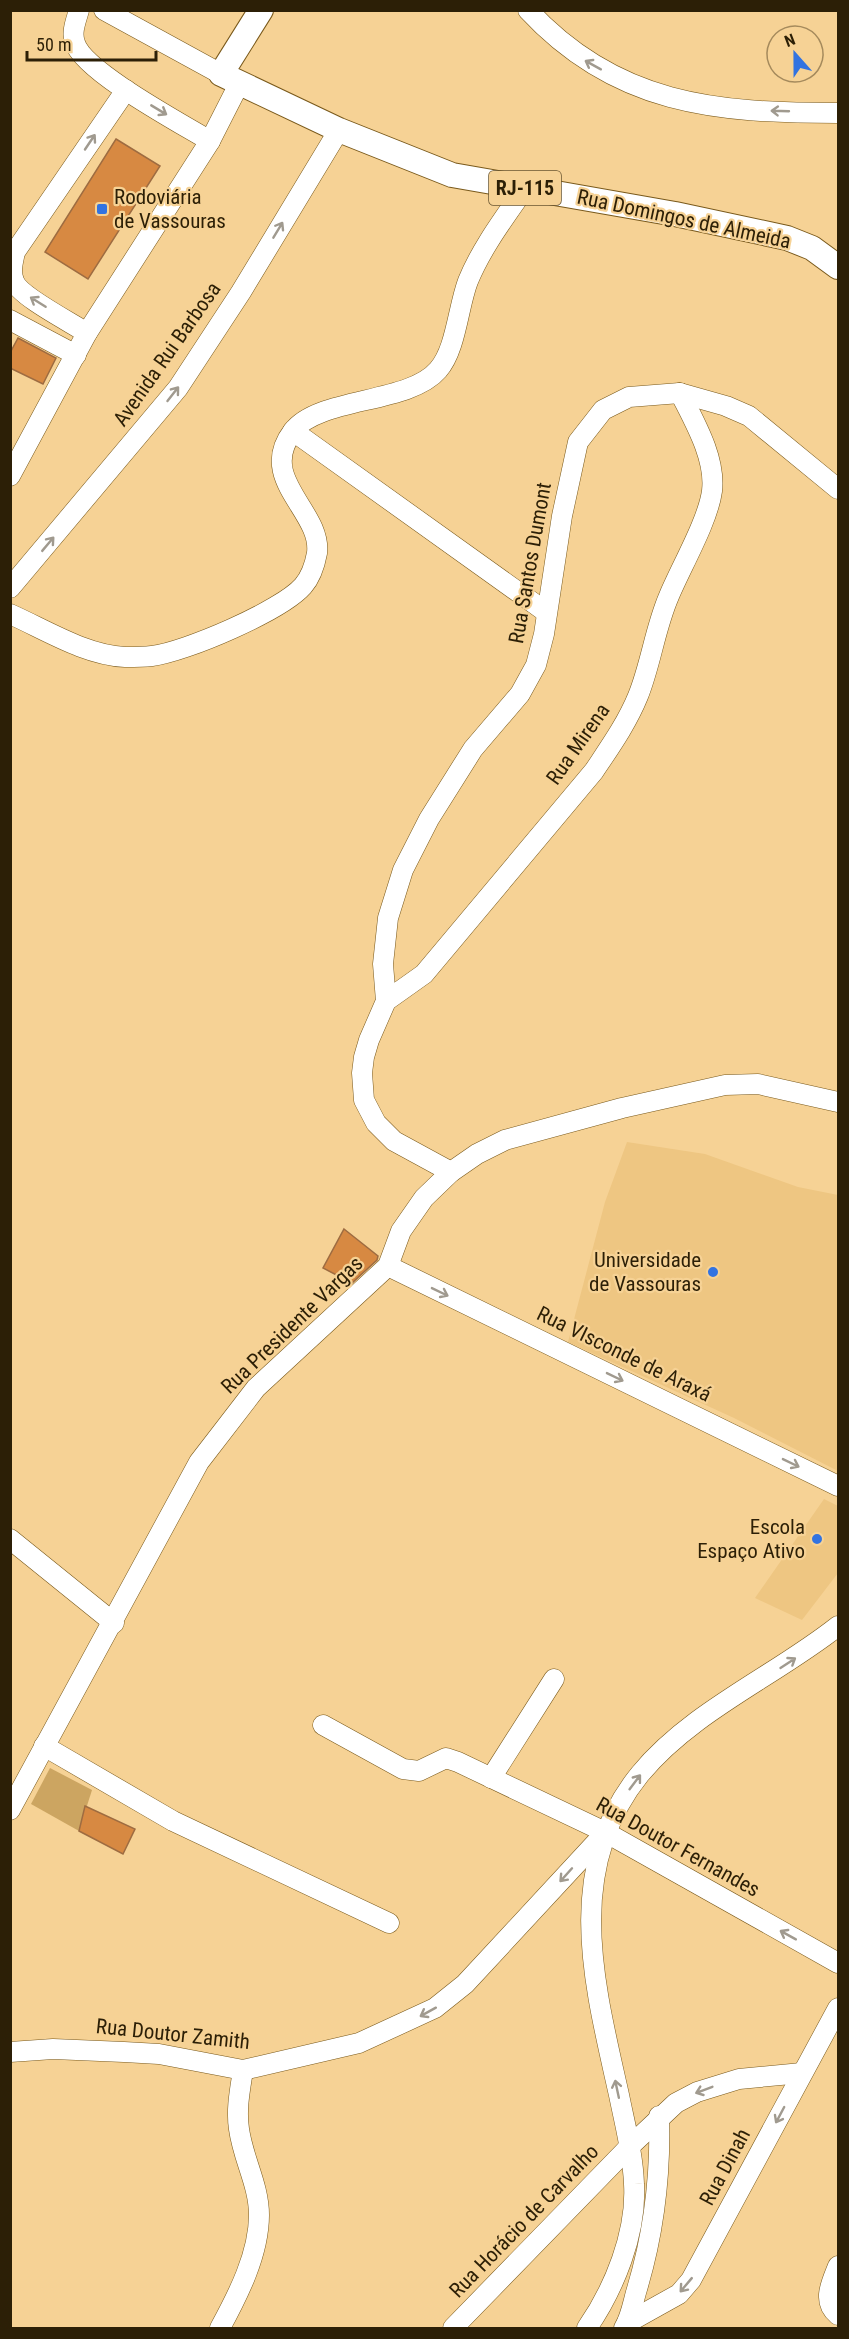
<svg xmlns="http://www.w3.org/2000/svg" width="849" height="2339" viewBox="0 0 849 2339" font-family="'Roboto Condensed',sans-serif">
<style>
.built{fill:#eec682}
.green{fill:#cca561}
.building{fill:#d78942;stroke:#9e6c41;stroke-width:1.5}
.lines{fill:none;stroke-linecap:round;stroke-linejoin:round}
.minor-casing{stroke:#79591b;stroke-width:21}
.major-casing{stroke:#79591b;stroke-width:26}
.minor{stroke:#fff;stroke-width:20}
.major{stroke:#fff;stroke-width:24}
.oneway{stroke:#a09a8f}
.poi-dot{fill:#3273e1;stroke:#f6d295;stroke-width:2}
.labels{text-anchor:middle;stroke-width:4.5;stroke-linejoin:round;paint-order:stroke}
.shield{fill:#f6d295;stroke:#695531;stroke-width:1.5}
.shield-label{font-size:20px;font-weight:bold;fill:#2c1f06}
.poi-label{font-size:21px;fill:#2c1f06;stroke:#f6d295;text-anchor:end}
.street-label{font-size:21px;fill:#2c1f06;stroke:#f6d295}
</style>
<rect width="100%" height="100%" fill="#f6d295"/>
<g class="built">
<polygon points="627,1142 705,1154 798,1187 838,1195 838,1471 734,1418 568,1342 605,1202"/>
<polygon points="824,1499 838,1506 838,1573 802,1620 755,1598"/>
</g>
<polygon class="green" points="50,1768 92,1790 79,1831 31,1804"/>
<g class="building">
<polygon points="116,139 160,166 88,279 45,252"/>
<polygon points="18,338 56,358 43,384 10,368 10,353"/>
<polygon points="344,1229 378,1256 377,1260 352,1283 323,1268"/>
<polygon points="85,1806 135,1829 123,1854 79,1831"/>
</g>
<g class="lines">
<defs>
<g id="minor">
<path d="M 79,10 C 76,21 71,32 75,43 C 83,71 182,124 210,141"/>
<polyline points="104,10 221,74"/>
<path d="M 528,10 C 616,105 716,113 838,113"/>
<polyline points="10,320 76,355"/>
<path d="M 87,333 C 72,323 19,296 14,281 C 10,271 13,262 15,252 L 126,90"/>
<polyline points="293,431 546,612"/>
<polyline points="10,476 87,333 210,141 239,84"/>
<polyline points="10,588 178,388 241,292 339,130"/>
<path d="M 10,614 C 46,630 85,655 125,657 C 133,657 143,657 152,656 C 185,652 281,611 303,586 C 310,578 315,564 317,553 C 322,511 256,479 293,431 C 319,397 409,404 438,370 C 456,350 458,307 468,281 C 482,247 505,217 525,188"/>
<path d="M 386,1001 L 424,974 L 594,771 C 610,747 627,723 638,696 C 651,664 655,628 669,596 C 681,567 708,521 712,491 C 716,458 694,421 680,393"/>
<polyline points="451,1172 394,1141 376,1123 364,1100 362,1073 364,1057 369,1040 386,1001 383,964 388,918 403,870 429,819 473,749 520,694 536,665 544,634 562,516 578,442 603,410 629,397 680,393 726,406 749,416 838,489"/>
<polyline points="388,1266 838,1486"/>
<polyline points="10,1539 114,1623"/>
<polyline points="323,1725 403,1769 419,1771 446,1758 458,1762 605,1832 838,1963"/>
<polyline points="44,1746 173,1821 389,1923"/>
<polyline points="491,1778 554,1679"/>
<polyline points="10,1810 199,1462 256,1388 388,1266 401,1231 424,1198 451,1172 477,1154 505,1140 622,1108 725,1085 758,1084 838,1102"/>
<polyline points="10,2052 53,2049 124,2052 159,2054 243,2070 359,2043 435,2008 465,1984 604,1834"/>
<path d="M 838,2266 C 832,2282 821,2301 838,2315"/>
<polyline points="627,2323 679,2294 691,2280 838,2008"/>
<path d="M 220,2328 C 238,2295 259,2254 259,2215 C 259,2185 243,2159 239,2129 C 236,2109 240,2090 243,2070"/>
<polyline points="453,2328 630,2146 676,2103 697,2092 739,2079 802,2073"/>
<path d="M 587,2328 C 614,2289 637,2233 634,2184 C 633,2154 625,2125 619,2095 C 595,1987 562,1870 640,1774 C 692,1711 775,1676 838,1626"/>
<path d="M 624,2328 C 631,2317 633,2302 637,2289 C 654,2232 661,2177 659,2116"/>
</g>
<polyline id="major" points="261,10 221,74 339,130 452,175 675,214 787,238 812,248 838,267"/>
</defs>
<use href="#minor" class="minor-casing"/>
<use href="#major" class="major-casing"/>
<use href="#minor" class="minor"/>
<use href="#major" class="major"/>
</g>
<defs><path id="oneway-shaft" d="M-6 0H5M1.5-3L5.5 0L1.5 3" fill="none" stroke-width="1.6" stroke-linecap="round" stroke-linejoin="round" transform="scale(1.5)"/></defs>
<g class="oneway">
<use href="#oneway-shaft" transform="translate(593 65) rotate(-151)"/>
<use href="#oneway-shaft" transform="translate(159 110) rotate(31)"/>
<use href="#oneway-shaft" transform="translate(780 111) rotate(-178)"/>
<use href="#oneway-shaft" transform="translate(90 142) rotate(-56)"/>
<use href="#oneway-shaft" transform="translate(278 230) rotate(-59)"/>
<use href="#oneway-shaft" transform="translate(38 302) rotate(-148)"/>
<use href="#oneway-shaft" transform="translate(173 394) rotate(-52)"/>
<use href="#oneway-shaft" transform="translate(48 544) rotate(-50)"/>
<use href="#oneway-shaft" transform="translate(440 1292) rotate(26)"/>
<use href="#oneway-shaft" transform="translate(615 1377) rotate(26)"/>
<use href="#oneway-shaft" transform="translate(791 1463) rotate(26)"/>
<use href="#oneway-shaft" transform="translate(788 1663) rotate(-33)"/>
<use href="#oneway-shaft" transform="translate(635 1782) rotate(-53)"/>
<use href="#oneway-shaft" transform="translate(566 1875) rotate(132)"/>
<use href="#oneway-shaft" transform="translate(788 1935) rotate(-151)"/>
<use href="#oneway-shaft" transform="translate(428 2012) rotate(151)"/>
<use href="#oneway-shaft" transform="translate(617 2089) rotate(-102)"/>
<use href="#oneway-shaft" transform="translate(704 2090) rotate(159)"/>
<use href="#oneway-shaft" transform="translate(780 2115) rotate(118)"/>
<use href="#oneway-shaft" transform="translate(686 2285) rotate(130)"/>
</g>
<g class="poi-dot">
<rect x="96" y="203" width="12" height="12" rx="3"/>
<circle cx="713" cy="1272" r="6"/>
<circle cx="817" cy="1539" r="6"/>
</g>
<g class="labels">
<rect class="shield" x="489" y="171" width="72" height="34" rx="4.5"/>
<g class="shield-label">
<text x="525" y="195">RJ-115</text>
</g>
<g class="poi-label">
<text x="114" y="204" text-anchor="start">Rodoviária<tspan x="114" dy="24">de Vassouras</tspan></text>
<text x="701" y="1267">Universidade<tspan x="701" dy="24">de Vassouras</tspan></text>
<text x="805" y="1534">Escola<tspan x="805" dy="24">Espaço Ativo</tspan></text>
</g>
<g class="street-label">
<text transform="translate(684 219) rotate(12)" y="7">Rua Domingos de Almeida</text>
<text transform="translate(167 354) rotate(-55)" y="7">Avenida Rui Barbosa</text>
<text transform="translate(530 563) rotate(-80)" y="7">Rua Santos Dumont</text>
<text transform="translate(578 744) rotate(-55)" y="7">Rua Mirena</text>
<text transform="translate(292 1325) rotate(-44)" y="7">Rua Presidente Vargas</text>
<text transform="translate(624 1354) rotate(26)" y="7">Rua VIsconde de Araxá</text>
<text transform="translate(678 1847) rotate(29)" y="7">Rua Doutor Fernandes</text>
<text transform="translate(173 2034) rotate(6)" y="7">Rua Doutor Zamith</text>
<text transform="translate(725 2167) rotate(-62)" y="7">Rua Dinah</text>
<text transform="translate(524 2221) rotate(-46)" y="7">Rua Horácio de Carvalho</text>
</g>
</g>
<rect width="849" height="2339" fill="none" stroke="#2c1f06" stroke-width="24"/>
<g transform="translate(795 54) rotate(339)"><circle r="28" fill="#f6d295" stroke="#a58a5c" stroke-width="1.5"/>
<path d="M0-4.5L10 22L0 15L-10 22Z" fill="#3273e1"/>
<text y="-9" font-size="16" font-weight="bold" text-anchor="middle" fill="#2c1f06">N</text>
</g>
<path d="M27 51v9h129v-9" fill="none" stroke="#2c1f06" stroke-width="3"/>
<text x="36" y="51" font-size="18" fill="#2c1f06" stroke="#f6d295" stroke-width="4.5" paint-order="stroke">50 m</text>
</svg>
